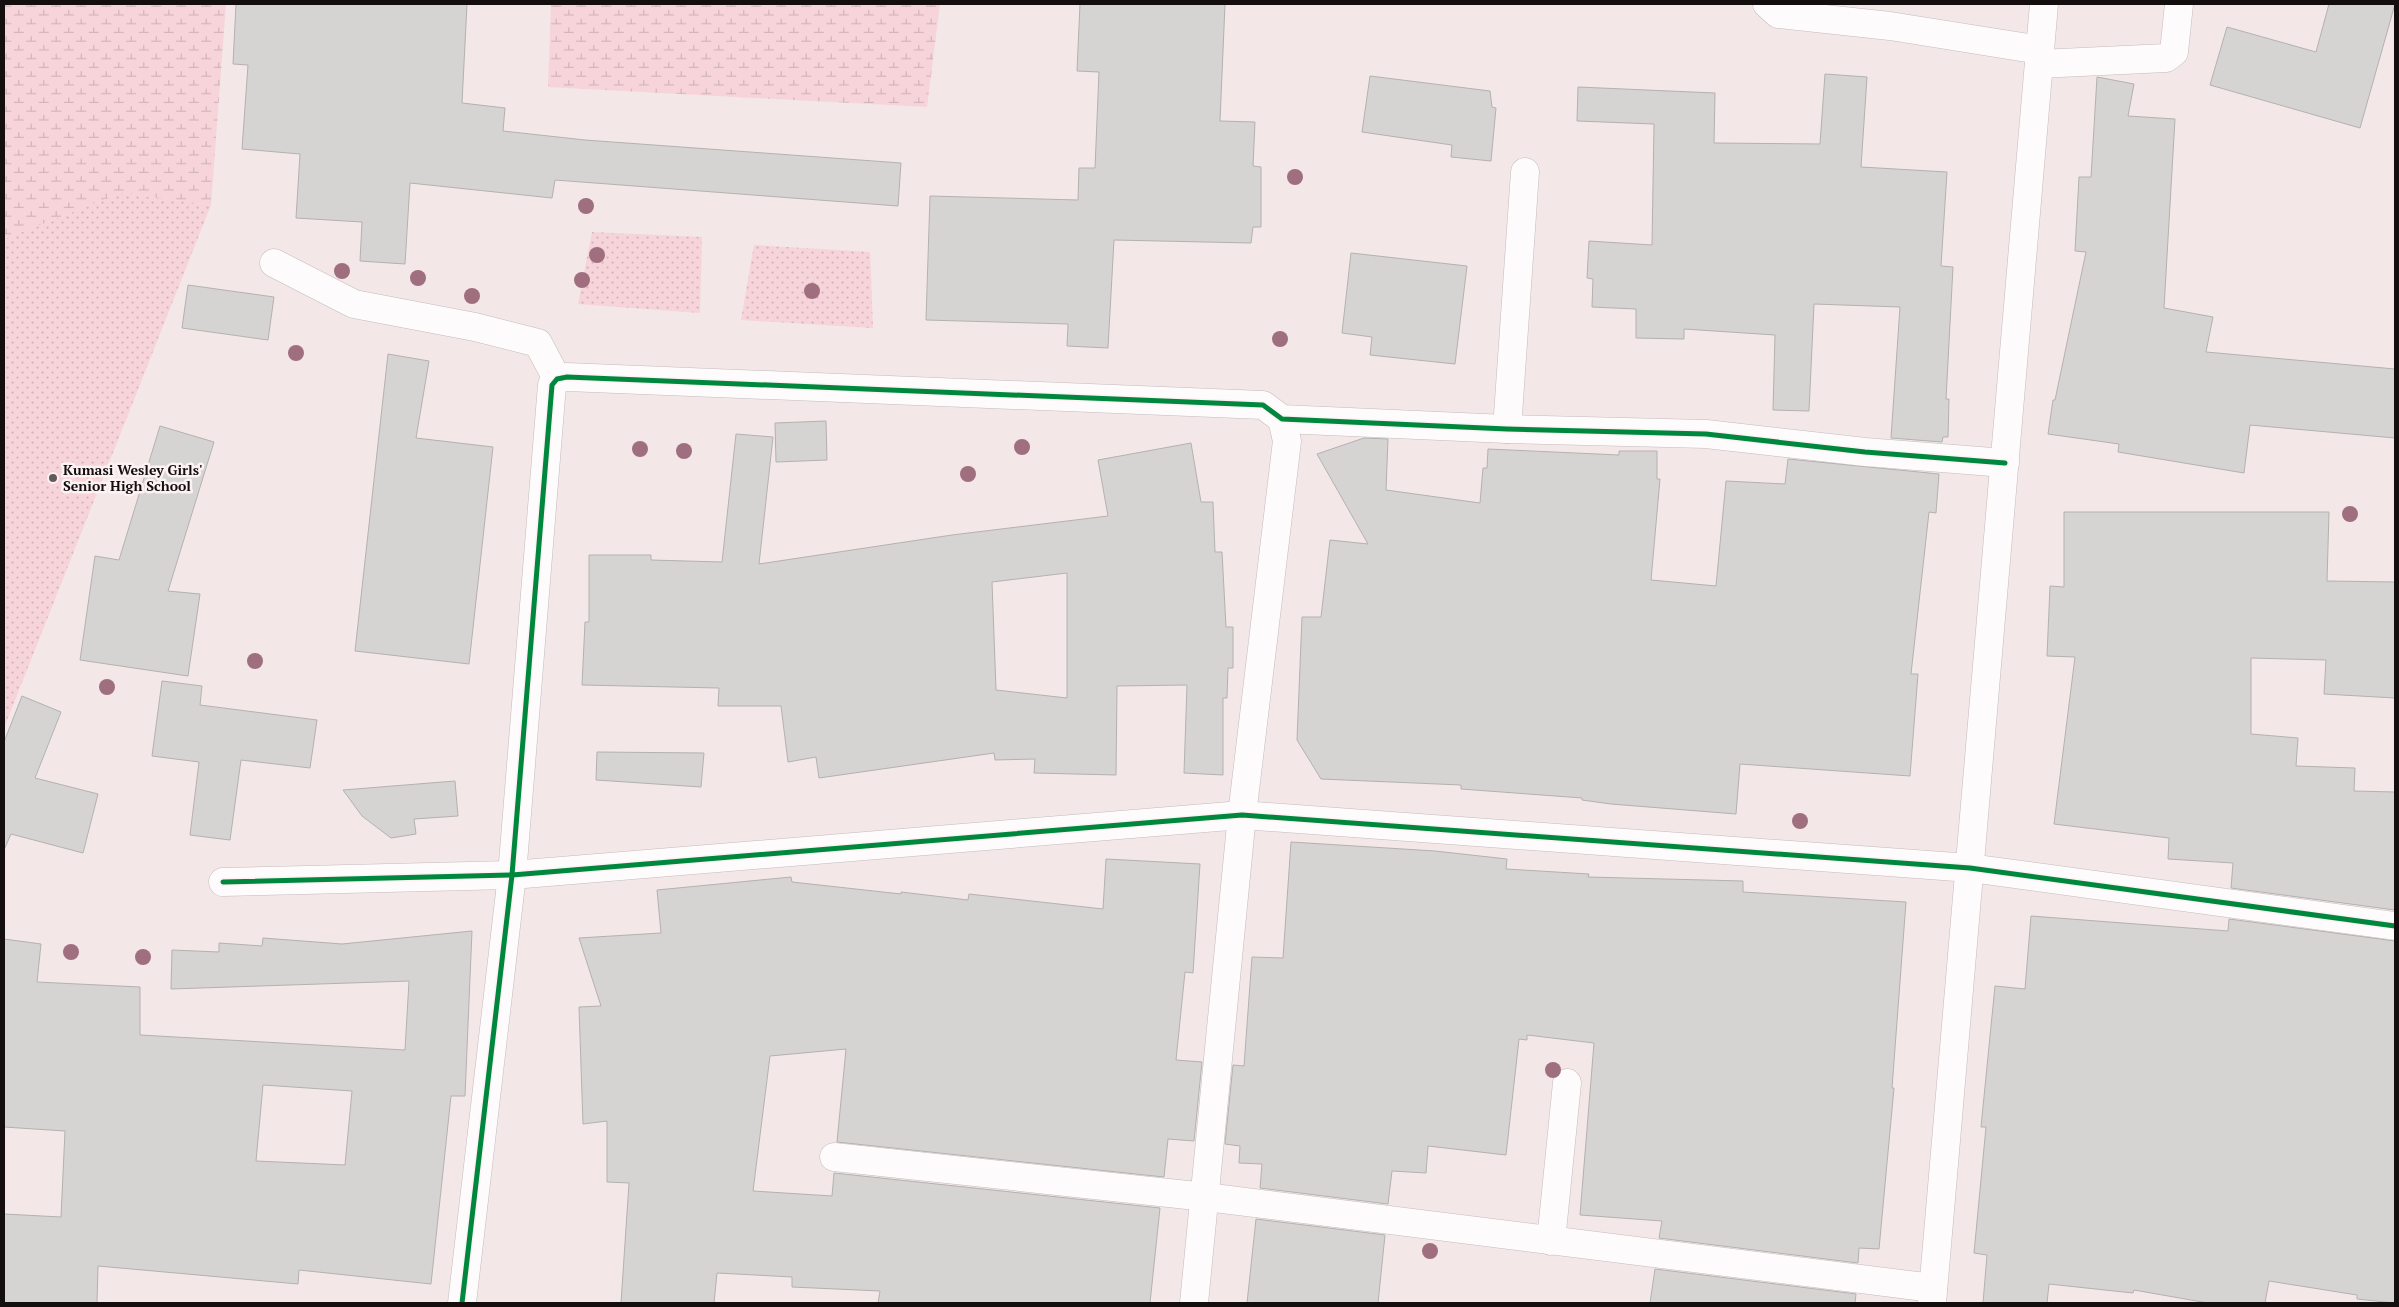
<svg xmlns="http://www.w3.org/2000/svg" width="2399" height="1307" viewBox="0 0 2399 1307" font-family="'PT Serif',serif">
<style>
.grass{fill:url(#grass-dots)}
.wetland{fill:url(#wetland-marsh)}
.building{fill:#d6d4d3;stroke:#b3b2b0;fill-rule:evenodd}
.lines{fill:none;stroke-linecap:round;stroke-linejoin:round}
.minor-casing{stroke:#c4bbbc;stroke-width:29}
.minor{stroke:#fdfbfc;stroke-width:28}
.cycleway-casing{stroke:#fcf2f4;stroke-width:8}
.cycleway{stroke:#00873e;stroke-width:5}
.tree{fill:#9f6f7f}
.poi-dot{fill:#635a5b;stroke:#fcf2f4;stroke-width:2}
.labels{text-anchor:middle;stroke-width:5;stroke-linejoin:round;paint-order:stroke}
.poi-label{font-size:14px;font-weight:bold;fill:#150e0f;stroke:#fcf2f4;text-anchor:start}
</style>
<defs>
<pattern id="grass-dots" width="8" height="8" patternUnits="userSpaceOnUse" patternTransform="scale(1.25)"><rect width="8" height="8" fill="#f6d4da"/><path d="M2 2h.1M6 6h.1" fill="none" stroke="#d2b5ba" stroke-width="1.8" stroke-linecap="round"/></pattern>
<pattern id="wetland-marsh" width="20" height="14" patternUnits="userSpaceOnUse" patternTransform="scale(1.25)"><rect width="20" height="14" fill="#f6d4da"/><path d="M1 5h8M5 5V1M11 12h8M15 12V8" fill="none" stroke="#d2b5ba"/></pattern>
</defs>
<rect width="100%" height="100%" fill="#f3e7e8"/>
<g class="grass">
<polygon points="121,193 211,205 4,728 4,239"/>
<polygon points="592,232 702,237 700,313 578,304"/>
<polygon points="754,245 870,252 873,328 741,320"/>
</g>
<g class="wetland">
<polygon points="4,4 226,4 211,205 121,193 4,239"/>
<polygon points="551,4 940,4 927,107 548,87"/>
</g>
<g class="building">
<polygon points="236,4 467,4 462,103 505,108 503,131 585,140 901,163 898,206 555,180 552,198 410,183 405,264 360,261 362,222 296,218 300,154 242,149 248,65 233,64"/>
<polygon points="1080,4 1225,4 1220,121 1255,122 1253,166 1261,167 1261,227 1253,227 1251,243 1114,240 1108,348 1067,346 1068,324 926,320 930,196 1078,200 1079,168 1095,168 1099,72 1077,71"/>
<polygon points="2329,4 2395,4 2360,128 2210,85 2227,27 2316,52"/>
<polygon points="1825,74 1867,77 1861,167 1947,172 1941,266 1953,267 1946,399 1949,399 1948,437 1943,437 1942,442 1891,438 1900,307 1814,304 1809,411 1773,410 1775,335 1684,329 1684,339 1636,338 1636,309 1592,307 1593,279 1587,278 1589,241 1652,245 1654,124 1577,121 1578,87 1715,93 1714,143 1820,144"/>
<polygon points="1370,76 1490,91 1492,107 1496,108 1491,161 1451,157 1452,145 1362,132"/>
<polygon points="2097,77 2134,84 2128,116 2175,119 2164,308 2213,317 2206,352 2395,369 2395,438 2250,425 2244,473 2118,452 2119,444 2048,434 2053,400 2055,400 2086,252 2075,251 2079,177 2091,177"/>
<polygon points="1351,253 1467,266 1455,364 1370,355 1372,337 1342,333"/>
<polygon points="188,285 274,297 268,340 182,328"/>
<polygon points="388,354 429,361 416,438 493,447 469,664 355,651"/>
<polygon points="826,421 827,460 776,462 775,423"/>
<polygon points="160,426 214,442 168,591 200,594 188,676 80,660 95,556 119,560"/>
<path d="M 736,434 L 773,437 L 759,564 L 952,535 L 1108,516 L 1098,460 L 1191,443 L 1201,502 L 1213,502 L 1215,552 L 1222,552 L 1226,627 L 1233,627 L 1233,668 L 1228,668 L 1227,698 L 1223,698 L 1223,775 L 1184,773 L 1187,685 L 1117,686 L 1116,775 L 1034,773 L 1035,759 L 995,760 L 994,753 L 819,778 L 816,757 L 788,762 L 781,706 L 718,706 L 719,688 L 582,685 L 585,622 L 589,622 L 589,555 L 651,555 L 651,560 L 722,562 ZM 1067,573 L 1067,698 L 996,690 L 992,582 Z"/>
<polygon points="1364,438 1388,439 1386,490 1480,503 1483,468 1487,468 1488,449 1619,455 1619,451 1657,451 1657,479 1660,479 1651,580 1716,586 1726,481 1785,484 1788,459 1939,474 1936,513 1929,512 1911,674 1918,674 1910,776 1740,764 1736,814 1611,804 1582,800 1582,798 1461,789 1461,785 1321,779 1297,740 1302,617 1321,617 1330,540 1368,544 1317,454"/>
<polygon points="2064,512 2329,512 2327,581 2395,582 2395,698 2324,694 2326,660 2251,658 2251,734 2298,738 2296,766 2355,768 2354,791 2395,792 2395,910 2231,888 2233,863 2168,859 2169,838 2054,824 2075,657 2047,656 2050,586 2064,587"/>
<polygon points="162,681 202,686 200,705 317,720 310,768 241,760 230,840 190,835 199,762 152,756"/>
<polygon points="22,696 61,712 35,778 98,794 83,853 11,834 4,850 4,742"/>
<polygon points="597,752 704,753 701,787 596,780"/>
<polygon points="455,781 458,816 414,819 416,834 391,838 362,816 343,790"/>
<polygon points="1291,842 1435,851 1507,859 1506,869 1589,874 1588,877 1743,881 1743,892 1906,902 1892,1088 1894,1088 1879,1249 1859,1248 1858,1263 1659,1238 1662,1221 1580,1215 1594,1043 1527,1035 1527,1040 1519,1039 1506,1155 1428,1146 1426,1173 1392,1171 1388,1204 1260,1188 1262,1164 1239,1163 1240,1146 1225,1144 1233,1065 1244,1066 1252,957 1283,958"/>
<polygon points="1106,859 1200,864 1193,973 1185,972 1176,1060 1202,1062 1194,1141 1168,1139 1164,1177 837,1142 846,1049 770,1056 753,1191 832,1196 834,1173 1160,1208 1150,1303 878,1303 880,1291 792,1287 792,1277 717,1273 714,1303 621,1303 629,1183 607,1182 607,1121 583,1124 579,1007 601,1006 579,938 661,933 657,890 791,877 792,882 901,894 901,892 968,900 969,894 1103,909"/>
<polygon points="2031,916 2228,931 2229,919 2395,941 2395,1303 2357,1299 2357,1295 2269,1281 2265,1303 2208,1303 2134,1290 2133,1293 2049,1284 2047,1303 1983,1303 1987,1255 1974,1253 1986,1127 1981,1127 1995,986 2025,989"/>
<path d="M 472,931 L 465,1096 L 451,1096 L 431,1284 L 299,1270 L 298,1284 L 98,1266 L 97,1303 L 4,1303 L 4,1214 L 61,1217 L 65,1131 L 4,1127 L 4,939 L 41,944 L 37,982 L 140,987 L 140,1035 L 405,1050 L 409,981 L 171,989 L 172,950 L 219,952 L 219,943 L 262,946 L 263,938 L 342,944 ZM 263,1085 L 352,1091 L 345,1165 L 256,1161 Z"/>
<polygon points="1256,1219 1385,1235 1378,1303 1247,1303"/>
<polygon points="1655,1269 1856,1294 1855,1303 1650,1303"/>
</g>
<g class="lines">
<defs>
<g id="minor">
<polyline points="1767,4 1778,14 1890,26 2040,50"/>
<polyline points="2039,64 2166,58 2174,52 2179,4"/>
<polyline points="274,263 354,304 475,327 538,343 557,379"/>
<polyline points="1507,429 1525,172"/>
<polyline points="223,882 512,875 1242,815 1970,868 2395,926"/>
<polyline points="834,1157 1206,1197 1933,1288"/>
<polyline points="1551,1241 1567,1083"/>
<polyline points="462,1303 512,875 552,385 557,379 567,377 1263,405 1282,419 1507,429 1706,434 1865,452 2005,463"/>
<polyline points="1194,1303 1242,815 1287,441 1282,419"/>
<polyline points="1932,1303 2044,4"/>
</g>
</defs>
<use href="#minor" class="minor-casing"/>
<use href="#minor" class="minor"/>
<defs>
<g id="cycleway">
<polyline points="223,882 512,875 1242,815 1970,868 2395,926"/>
<polyline points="462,1303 512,875 552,385 557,379 567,377 1263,405 1282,419 1507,429 1706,434 1865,452 2005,463"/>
</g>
</defs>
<use href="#cycleway" class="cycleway-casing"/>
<use href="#cycleway" class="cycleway"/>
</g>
<g class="tree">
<circle cx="1295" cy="177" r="8"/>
<circle cx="586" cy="206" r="8"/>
<circle cx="597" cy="255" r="8"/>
<circle cx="342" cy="271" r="8"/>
<circle cx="418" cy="278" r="8"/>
<circle cx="582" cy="280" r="8"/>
<circle cx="812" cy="291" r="8"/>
<circle cx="472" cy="296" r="8"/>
<circle cx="1280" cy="339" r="8"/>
<circle cx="296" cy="353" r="8"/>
<circle cx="1022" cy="447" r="8"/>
<circle cx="640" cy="449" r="8"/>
<circle cx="684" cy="451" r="8"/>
<circle cx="968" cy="474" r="8"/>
<circle cx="2350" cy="514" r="8"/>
<circle cx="255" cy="661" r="8"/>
<circle cx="107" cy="687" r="8"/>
<circle cx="1800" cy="821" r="8"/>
<circle cx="71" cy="952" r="8"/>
<circle cx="143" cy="957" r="8"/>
<circle cx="1553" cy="1070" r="8"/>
<circle cx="1430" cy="1251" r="8"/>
</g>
<circle class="poi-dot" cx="53" cy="478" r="5"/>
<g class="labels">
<g class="poi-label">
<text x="63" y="475">Kumasi Wesley Girls'<tspan x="63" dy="16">Senior High School</tspan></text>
</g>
</g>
<rect width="2399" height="1307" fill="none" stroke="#150e0f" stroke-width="10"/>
</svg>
